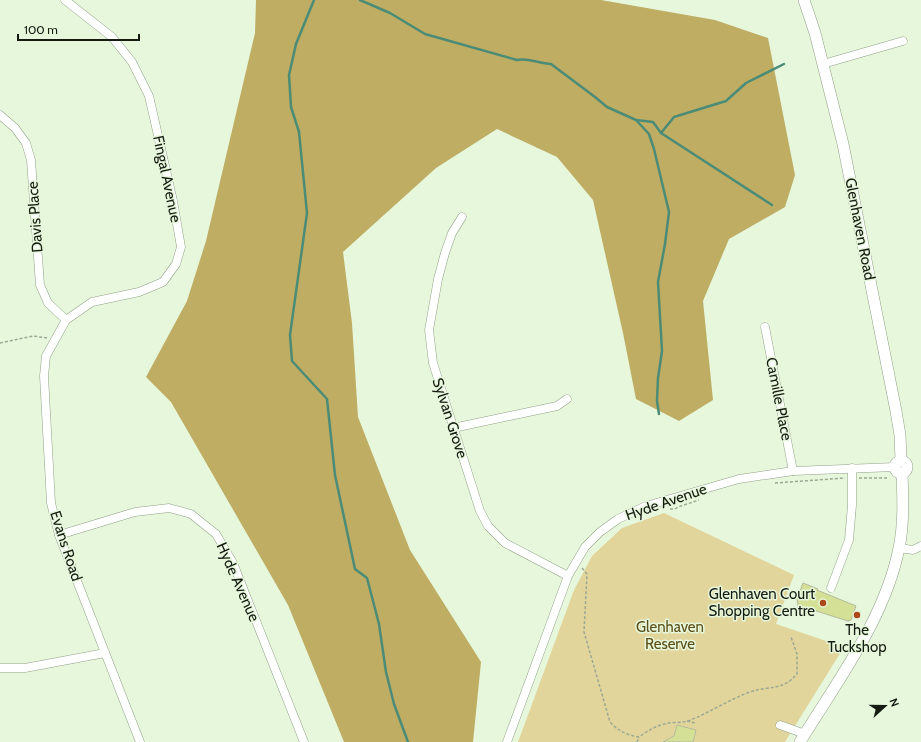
<svg xmlns="http://www.w3.org/2000/svg" width="921" height="742" viewBox="0 0 921 742" font-family="Cabin,sans-serif">
<style>
.green{fill:#e2d59b}
.forest{fill:#bead63}
.lines{fill:none;stroke-linecap:round;stroke-linejoin:round}
.stream{stroke:#4c8c76;stroke-width:2.5}
.building{fill:#d4e095;stroke:#b5ba9d}
.minor-casing{stroke:#91a188;stroke-width:9}
.secondary-casing{stroke:#91a188;stroke-width:12}
.path{stroke:#9ba893;stroke-width:1.5;stroke-dasharray:3 2;stroke-linecap:butt}
.minor{stroke:#fff;stroke-width:8}
.secondary{stroke:#fff;stroke-width:11}
.poi-dot{fill:#ac4719;stroke:#e6f7dc;stroke-width:1.5}
.labels{text-anchor:middle;stroke-width:3;stroke-linejoin:round;paint-order:stroke}
.street-label{font-size:15px;fill:#151b11;stroke:#e6f7dc}
.poi-label{font-size:15px;fill:#151b11;stroke:#e6f7dc;text-anchor:end}
.park-label{font-size:15px;fill:#5b4e16;stroke:#e6f7dc}
</style>
<rect width="100%" height="100%" fill="#e6f7dc"/>
<polygon class="green" points="664,513 794,575 776,624 844,647 785,742 518,742 574,590 592,556 622,528"/>
<polygon class="forest" points="256,0 601,0 715,20 768,38 795,175 785,207 729,239 703,301 713,400 679,421 636,399 623,333 593,200 557,157 497,129 436,168 343,252 352,323 358,417 410,550 481,662 473,742 344,742 288,605 171,402 146,377 187,301 206,241 255,33"/>
<g class="lines">
<g class="stream">
<polyline points="314,0 296,44 289,75 291,107 299,132 307,213 290,335 292,361 327,399 335,475 355,569 367,578 379,624 386,672 394,704 408,742"/>
<path d="M 360,0 L 390,13 L 425,34 L 517,60 C 528,57 539,64 551,64 L 595,97 L 607,107 L 636,120 L 653,122 L 661,133 L 772,205"/>
<polyline points="636,120 649,134 654,149 669,212 665,244 658,282 662,351 658,378 657,401 659,414"/>
<polyline points="661,133 674,117 726,101 746,83 784,64"/>
</g>
</g>
<g class="building">
<polygon points="803,583 818,589 817,590 856,606 851,620 848,621 813,610 810,616 799,612 797,599"/>
<polygon points="677,725 696,730 693,742 663,742 674,736"/>
</g>
<g class="lines">
<defs>
<g id="minor">
<polyline points="65,0 112,37 132,62 149,96 173,201 181,247 176,264 163,282 139,292 92,302 66,320 46,356 44,376 51,503 59,535 140,742"/>
<polyline points="823,64 903,41"/>
<polyline points="0,115 15,128 26,143 31,160 40,285 48,303 66,320"/>
<polyline points="462,217 452,233 445,253 438,279 429,330 433,363 480,511 488,526 505,543 568,576"/>
<polyline points="765,327 793,471"/>
<polyline points="453,428 557,406 567,399"/>
<polyline points="59,535 135,512 169,508 191,514 216,534 233,563 304,742"/>
<polyline points="899,548 913,550 921,546"/>
<polyline points="831,588 849,540 852,505 852,468"/>
<polyline points="0,668 25,668 105,653"/>
<polyline points="780,725 805,734"/>
<polyline points="507,742 568,576 585,547 600,532 618,519 646,506 739,479 793,471 895,467"/>
</g>
<g id="secondary">
<polyline points="804,0 815,33 843,144 896,411 900,435 901,460"/>
<circle cx="901" cy="467" r="6"/>
<path d="M 800,742 C 837,681 885,619 899,548 C 904,524 903,498 902,473"/>
</g>
</defs>
<use href="#minor" class="minor-casing"/>
<use href="#secondary" class="secondary-casing"/>
<g class="path">
<polyline points="0,343 33,336 47,338"/>
<polyline points="859,478 889,478"/>
<polyline points="775,483 845,478"/>
<polyline points="670,509 675,509 678,507 699,500"/>
<path d="M 582,568 L 587,574 L 584,632 L 610,722 C 618,731 627,735 639,737 C 649,730 657,725 669,723 C 675,722 682,723 688,721 C 709,713 728,700 750,692 C 770,685 781,692 797,674 L 797,654 L 791,637"/>
<polyline points="687,721 695,723"/>
<polyline points="637,742 639,737"/>
</g>
<use href="#minor" class="minor"/>
<use href="#secondary" class="secondary"/>
</g>
<g class="poi-dot">
<circle cx="823" cy="603" r="4"/>
<circle cx="857" cy="615" r="4"/>
</g>
<g class="labels">
<g class="street-label">
<text transform="translate(167 179) rotate(78)" y="5">Fingal Avenue</text>
<text transform="translate(35 217) rotate(-94)" y="5">Davis Place</text>
<text transform="translate(860 229) rotate(79)" y="5">Glenhaven Road</text>
<text transform="translate(779 399) rotate(79)" y="5">Camille Place</text>
<text transform="translate(450 418) rotate(72)" y="5">Sylvan Grove</text>
<text transform="translate(666 502) rotate(-19)" y="5">Hyde Avenue</text>
<text transform="translate(66 546) rotate(72)" y="5">Evans Road</text>
<text transform="translate(238 582) rotate(66)" y="5">Hyde Avenue</text>
</g>
<g class="poi-label">
<text x="815" y="599">Glenhaven Court<tspan x="815" dy="17">Shopping Centre</tspan></text>
<text x="857" y="635" text-anchor="middle">The<tspan x="857" dy="17">Tuckshop</tspan></text>
</g>
<g class="park-label">
<text x="670" y="632">Glenhaven<tspan x="670" dy="17">Reserve</tspan></text>
</g>
</g>
<g transform="translate(885 706) rotate(69)" stroke="#e6f7dc" stroke-width="3" paint-order="stroke">
<path d="M0-3L7 15L0 10L-7 15Z" fill="#151b11"/>
<text y="-6" font-size="11" font-weight="bold" text-anchor="middle" fill="#151b11">N</text>
</g>
<path d="M18 34v6h121v-6" fill="none" stroke="#151b11" stroke-width="2"/>
<text x="24" y="34" font-size="12" fill="#151b11" stroke="#e6f7dc" stroke-width="3" paint-order="stroke">100 m</text>
</svg>
